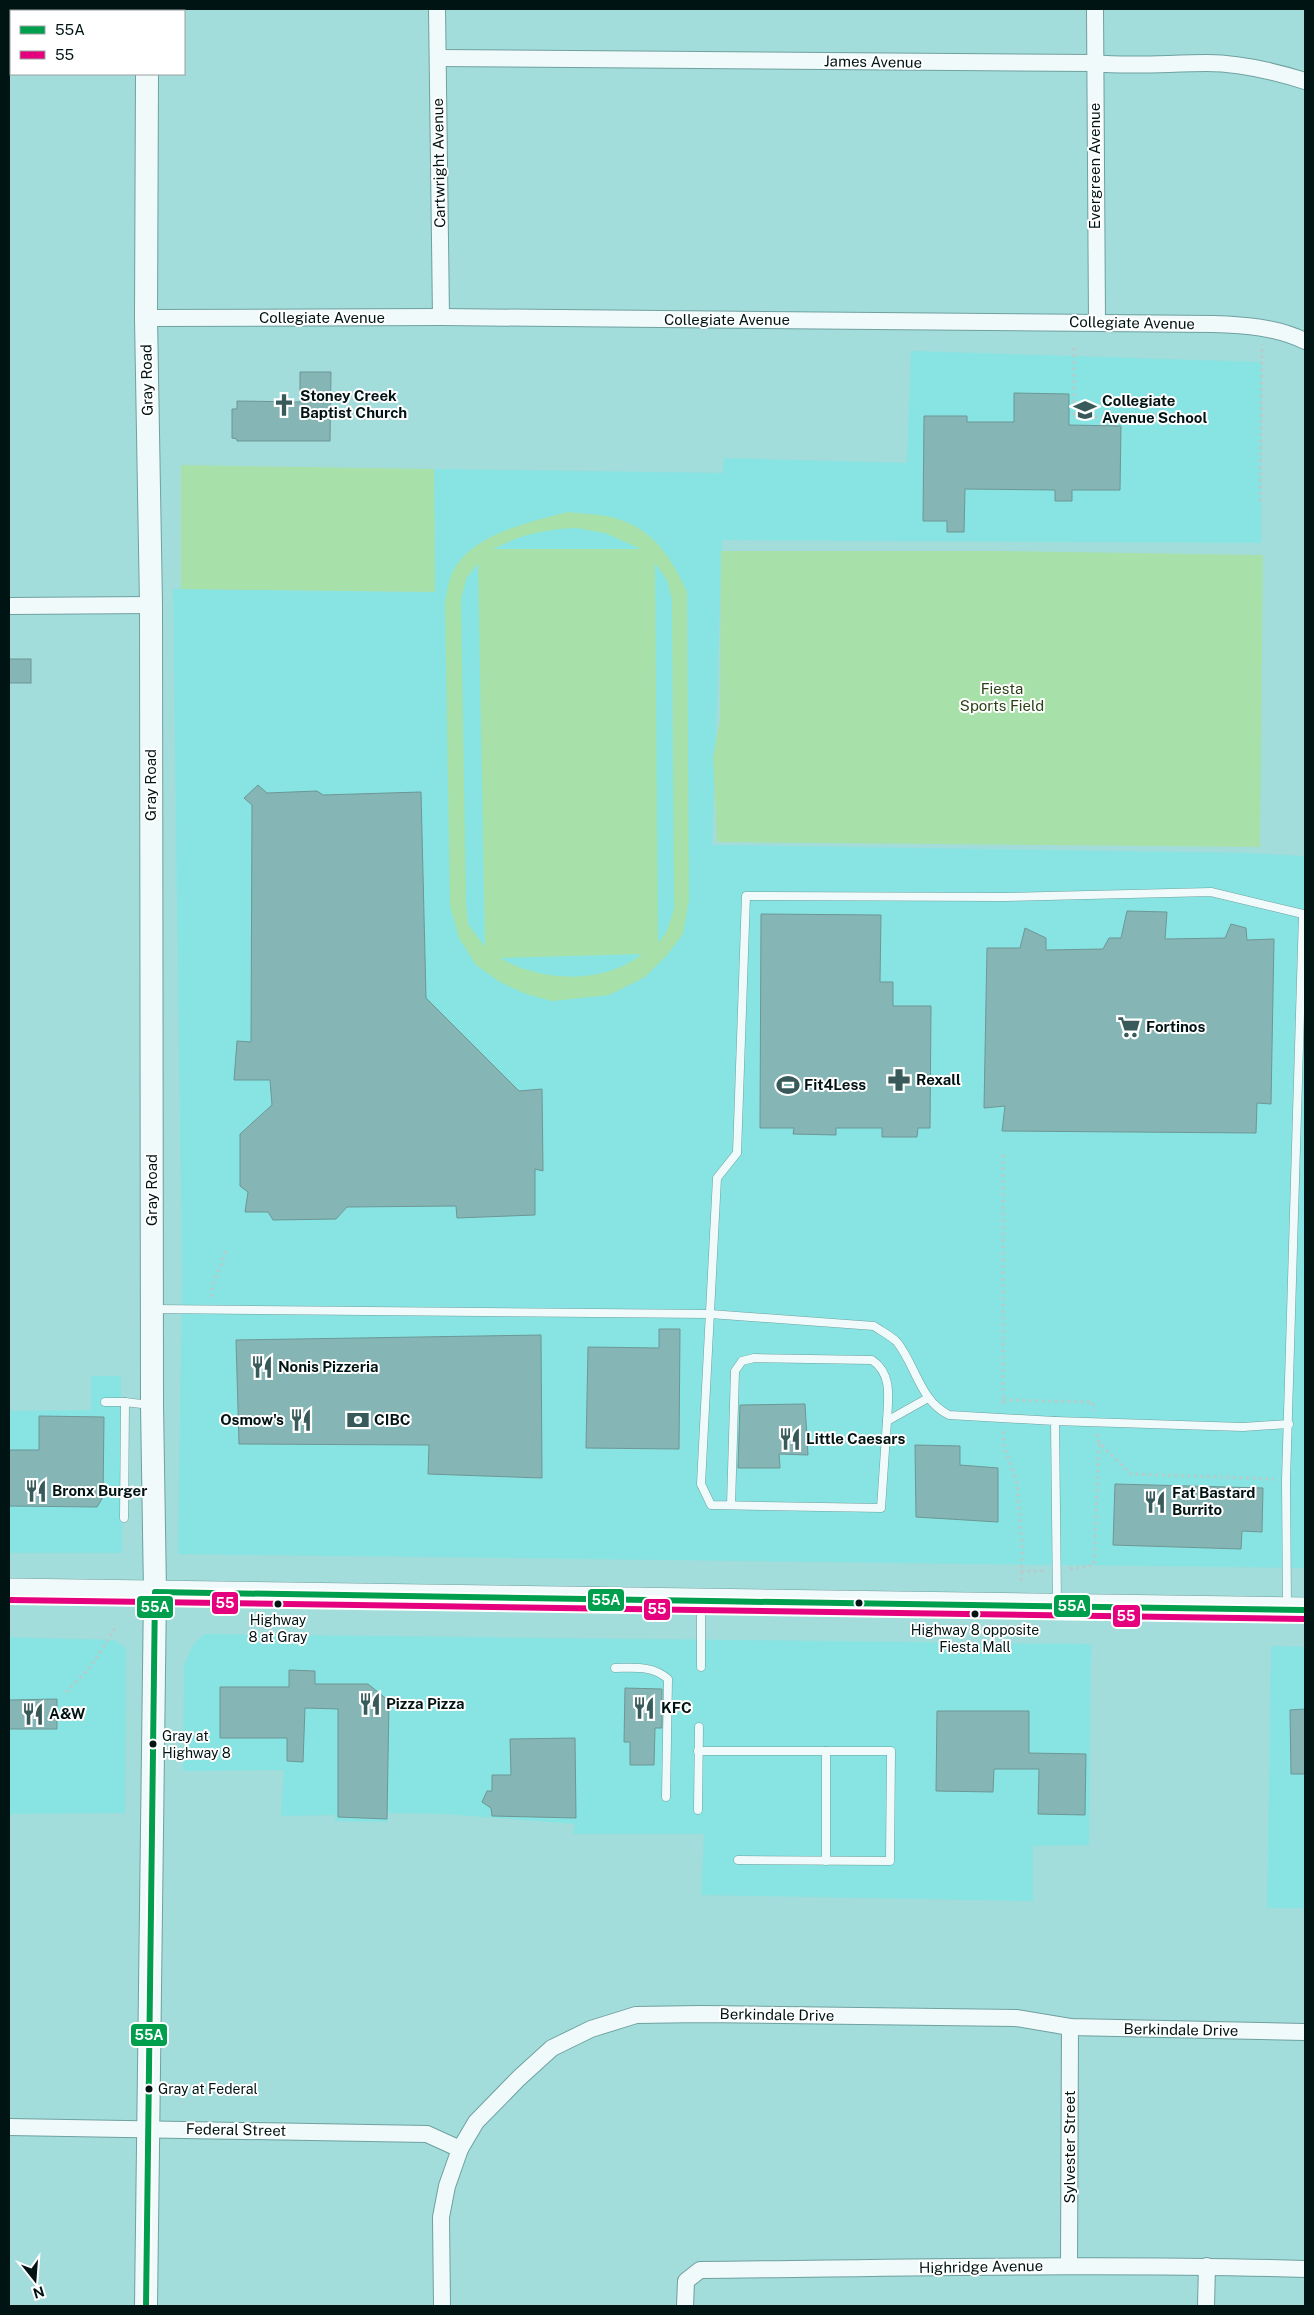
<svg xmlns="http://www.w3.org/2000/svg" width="1314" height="2315" viewBox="0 0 1314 2315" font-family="'Public Sans',sans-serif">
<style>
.built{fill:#87e4e2}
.green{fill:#a7e0a8;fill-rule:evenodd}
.building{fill:#85b5b4;stroke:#6d9796}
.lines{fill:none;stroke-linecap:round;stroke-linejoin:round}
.service-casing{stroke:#6fa1a0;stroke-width:9}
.minor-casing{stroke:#6fa1a0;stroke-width:18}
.secondary-casing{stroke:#6fa1a0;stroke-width:24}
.primary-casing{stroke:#6fa1a0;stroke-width:26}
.path{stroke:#b9cac9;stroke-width:3;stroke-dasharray:2.5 4;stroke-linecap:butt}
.service{stroke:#f1fafa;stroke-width:8}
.minor{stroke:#f1fafa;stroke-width:16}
.secondary{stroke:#f1fafa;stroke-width:22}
.primary{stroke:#f1fafa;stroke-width:25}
.bus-1-casing{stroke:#fff;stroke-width:10}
.bus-2-casing{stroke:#fff;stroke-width:10}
.bus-1{stroke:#009f4e;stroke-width:6}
.bus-2{stroke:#e5007d;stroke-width:6}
.bus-dot{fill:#001414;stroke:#fff;stroke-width:2}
.labels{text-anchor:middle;stroke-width:4;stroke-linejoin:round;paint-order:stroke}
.bus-label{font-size:14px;fill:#001414;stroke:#fff}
.street-label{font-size:15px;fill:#001414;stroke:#fff}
.poi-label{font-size:15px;font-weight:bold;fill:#001414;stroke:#fff;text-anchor:start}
.park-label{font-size:15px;fill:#294114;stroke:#fff}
.line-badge{stroke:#fff;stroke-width:2}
.badge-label{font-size:14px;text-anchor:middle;font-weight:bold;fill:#fff}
</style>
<rect width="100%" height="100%" fill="#a2dcdb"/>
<g class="built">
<polygon points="911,351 1262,362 1261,543 722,540 712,845 1247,853 1305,856 1305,1568 178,1554 182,1276 173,589 435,592 434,469 723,473 724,458 907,463"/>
<polygon points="91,1376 121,1376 122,1553 9,1553 9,1411 91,1410"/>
<polygon points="204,1634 1091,1644 1089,1845 1033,1846 1033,1901 701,1895 704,1834 573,1834 575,1824 445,1814 388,1813 388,1822 335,1821 335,1815 281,1816 284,1770 183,1771 184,1665 193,1645"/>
<polygon points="9,1637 114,1640 126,1648 125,1813 9,1814"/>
<polygon points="1271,1646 1305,1647 1305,1908 1267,1908"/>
</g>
<g class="green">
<polygon points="181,465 434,469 435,592 181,589"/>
<path d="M 568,512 C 584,514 603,514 618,519 C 654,530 672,559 687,592 L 689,900 L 683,934 L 667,955 L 645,977 L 609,995 L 552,1001 L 526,994 L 500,982 L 476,965 L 459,938 L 450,906 L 445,603 C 447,594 448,582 452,573 C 471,534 530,522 568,512 ZM 576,528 L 605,533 L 641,549 L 493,549 C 520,535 545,529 576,528 ZM 478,563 L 485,947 L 468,924 L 466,904 L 461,600 L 466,579 ZM 655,563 L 667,580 L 672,600 L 674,909 L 667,931 L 658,943 ZM 642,954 C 604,985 541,982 500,958 Z"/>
<polygon points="721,551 1001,551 1263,555 1260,847 717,842 713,757 720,721"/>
</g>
<g class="building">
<polygon points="300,372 331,372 330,441 237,441 237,439 232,438 232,409 237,409 237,401 300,402"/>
<polygon points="1014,393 1069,394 1069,425 1121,426 1120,490 1072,490 1072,501 1055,501 1055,490 965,489 964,532 947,532 947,521 923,521 924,416 967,416 967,422 1014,422"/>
<rect x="9" y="659" width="22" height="24"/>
<polygon points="258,785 267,793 317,791 323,795 421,792 426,998 519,1091 542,1089 543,1171 535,1169 535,1215 457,1218 456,1206 347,1207 336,1219 273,1220 268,1212 245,1212 248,1192 240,1186 240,1134 272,1105 270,1080 234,1080 237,1041 251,1042 252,805 244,798"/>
<polygon points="1127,911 1167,912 1165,939 1225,938 1231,924 1246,928 1247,940 1274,939 1271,1104 1257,1103 1256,1133 1002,1131 1005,1106 984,1108 987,948 1020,948 1025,928 1046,938 1046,950 1103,949 1109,938 1121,938"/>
<polygon points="761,914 881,915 880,982 893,982 893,1006 931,1006 930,1128 918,1128 917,1137 882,1137 882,1128 836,1128 836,1135 793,1134 794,1128 760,1128"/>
<polygon points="659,1329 680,1329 679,1449 586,1448 588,1347 659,1348"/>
<polygon points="541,1335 542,1478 428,1474 429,1445 239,1444 236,1340"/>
<polygon points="805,1404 808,1455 779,1454 780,1468 738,1468 740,1405"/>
<polygon points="39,1416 104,1417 103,1497 97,1507 9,1506 9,1450 39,1450"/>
<polygon points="915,1445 960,1446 960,1465 998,1468 998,1522 916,1517"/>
<polygon points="1115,1484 1263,1488 1262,1532 1242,1531 1241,1549 1113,1545"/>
<polygon points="289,1670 315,1671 315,1684 368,1684 389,1701 387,1819 338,1817 338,1709 305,1708 303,1762 287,1761 287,1738 220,1738 220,1687 289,1687"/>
<polygon points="625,1688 662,1689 662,1728 655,1728 654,1765 630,1765 630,1742 624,1742"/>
<polygon points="57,1699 57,1729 9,1729 9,1700"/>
<polygon points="1305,1709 1305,1774 1291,1774 1290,1710"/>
<polygon points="937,1711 1029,1711 1029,1753 1086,1754 1085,1815 1038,1814 1039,1769 994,1769 993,1792 936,1791"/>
<polygon points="575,1738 576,1818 492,1816 491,1808 482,1802 487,1791 492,1791 492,1775 511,1775 510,1739"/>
</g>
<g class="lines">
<defs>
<g id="service">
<path d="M 154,1309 L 710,1314 L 874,1326 C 881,1331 891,1336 897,1342 C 916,1366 920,1401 949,1415 L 1055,1421 L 1057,1603"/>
<polyline points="928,1398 887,1421 881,1508 711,1505 701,1484 717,1178 737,1153 746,896 1003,897 1211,892 1303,914 1286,1480 1287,1607"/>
<polyline points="105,1402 125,1402"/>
<polyline points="1055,1421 1243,1427 1289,1424"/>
<path d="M 731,1505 L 735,1371 L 742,1361 L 754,1358 L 872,1360 C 893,1374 888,1399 887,1421"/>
<polyline points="124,1518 125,1402 150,1405"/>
<polyline points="701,1667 701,1606"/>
<path d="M 615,1668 C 634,1668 652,1665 668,1679 L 666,1797"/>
<polyline points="698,1751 891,1751 890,1861 738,1860"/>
<polyline points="698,1810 699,1727"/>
<polyline points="826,1861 826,1751"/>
</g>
<g id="minor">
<polyline points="437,9 441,317"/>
<polyline points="1095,9 1097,322"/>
<path d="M 438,58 L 1094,63 C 1131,67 1169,63 1207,63 C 1241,63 1273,71 1305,81"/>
<path d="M 146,318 L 441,317 L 1213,324 C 1245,325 1276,327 1305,341"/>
<polyline points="9,606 151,605"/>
<polyline points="9,2127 427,2134 460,2149"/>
<polyline points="1069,2266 1070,2027"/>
<polyline points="442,2306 441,2217 447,2186 460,2149 476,2122 519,2078 552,2048 591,2029 636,2015 701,2014 1016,2018 1070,2027 1305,2032"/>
<path d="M 685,2306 L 686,2281 L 700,2270 C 901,2268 1103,2263 1305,2269"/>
<polyline points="1206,2306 1207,2266"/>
</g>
<g id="secondary">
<polyline points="147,11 147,9"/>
<polyline points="146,2306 155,1592 152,1405 151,605 146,318 147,74"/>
</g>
<polyline id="primary" points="9,1591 1305,1610"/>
</defs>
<use href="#service" class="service-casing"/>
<use href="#minor" class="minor-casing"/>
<use href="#secondary" class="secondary-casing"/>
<use href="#primary" class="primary-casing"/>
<g class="path">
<polyline points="1074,348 1074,418 1178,414"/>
<polyline points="1260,501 1262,344"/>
<path d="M 212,1297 C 212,1275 222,1269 226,1248"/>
<polyline points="1003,1400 1093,1402 1093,1411"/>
<polyline points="1003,1404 1003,1153"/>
<polyline points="1003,1431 1004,1447 1017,1483 1022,1548 1021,1584"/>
<polyline points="1097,1434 1099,1443 1131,1474 1274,1479"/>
<polyline points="1070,1569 1094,1565 1099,1443"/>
<polyline points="1021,1571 1044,1571"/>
<polyline points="66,1692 91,1666 116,1627"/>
</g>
<use href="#service" class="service"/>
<use href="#minor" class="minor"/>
<use href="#secondary" class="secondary"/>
<use href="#primary" class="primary"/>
<defs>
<path id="bus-1" d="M 146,2306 L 155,1592 C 538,1601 922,1602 1305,1610"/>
<polyline id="bus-2" points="9,1600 1305,1619"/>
</defs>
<use href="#bus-1" class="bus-1-casing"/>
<use href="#bus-2" class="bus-2-casing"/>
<use href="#bus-1" class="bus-1"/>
<use href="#bus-2" class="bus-2"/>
</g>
<defs>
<symbol id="church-bare" viewBox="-9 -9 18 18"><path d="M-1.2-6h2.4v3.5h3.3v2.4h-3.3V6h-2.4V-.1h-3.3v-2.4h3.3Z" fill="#395a5a" stroke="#fff" stroke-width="2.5" paint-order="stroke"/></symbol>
<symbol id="school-bare" viewBox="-9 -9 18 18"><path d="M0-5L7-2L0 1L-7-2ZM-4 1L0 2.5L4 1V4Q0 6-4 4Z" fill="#395a5a" stroke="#fff" stroke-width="2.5" paint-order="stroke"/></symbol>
<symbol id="supermarket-bare" viewBox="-9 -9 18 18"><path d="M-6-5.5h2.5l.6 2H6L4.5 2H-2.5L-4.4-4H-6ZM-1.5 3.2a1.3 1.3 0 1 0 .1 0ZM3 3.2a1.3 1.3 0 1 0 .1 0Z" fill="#395a5a" stroke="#fff" stroke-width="2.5" paint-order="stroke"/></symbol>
<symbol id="pharmacy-bare" viewBox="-9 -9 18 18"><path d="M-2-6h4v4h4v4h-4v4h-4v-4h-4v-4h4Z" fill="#395a5a" stroke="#fff" stroke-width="2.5" paint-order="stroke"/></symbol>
<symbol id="stadium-bare" viewBox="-9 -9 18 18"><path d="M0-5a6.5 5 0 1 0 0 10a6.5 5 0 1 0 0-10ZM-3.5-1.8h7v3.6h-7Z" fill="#395a5a" stroke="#fff" stroke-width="2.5" paint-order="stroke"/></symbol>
<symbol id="restaurant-bare" viewBox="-9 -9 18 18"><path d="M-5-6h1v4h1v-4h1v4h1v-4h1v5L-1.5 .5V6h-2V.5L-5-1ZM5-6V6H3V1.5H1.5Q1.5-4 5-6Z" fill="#395a5a" stroke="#fff" stroke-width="2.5" paint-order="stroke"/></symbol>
<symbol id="bank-bare" viewBox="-9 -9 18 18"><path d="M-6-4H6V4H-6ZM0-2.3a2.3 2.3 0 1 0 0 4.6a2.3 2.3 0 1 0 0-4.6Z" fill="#395a5a" stroke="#fff" stroke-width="2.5" paint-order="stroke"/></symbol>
</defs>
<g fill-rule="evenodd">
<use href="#church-bare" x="268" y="389" width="32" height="32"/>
<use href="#school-bare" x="1069" y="394" width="32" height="32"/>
<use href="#supermarket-bare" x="1113" y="1011" width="32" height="32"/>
<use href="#pharmacy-bare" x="883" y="1064" width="32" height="32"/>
<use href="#stadium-bare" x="772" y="1069" width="32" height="32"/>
<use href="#restaurant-bare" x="246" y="1351" width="32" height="32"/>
<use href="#restaurant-bare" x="285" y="1404" width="32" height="32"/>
<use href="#bank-bare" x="342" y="1404" width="32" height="32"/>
<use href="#restaurant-bare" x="774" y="1423" width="32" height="32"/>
<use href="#restaurant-bare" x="20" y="1475" width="32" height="32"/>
<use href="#restaurant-bare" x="1139" y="1486" width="32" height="32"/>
<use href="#restaurant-bare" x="354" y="1688" width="32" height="32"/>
<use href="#restaurant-bare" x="628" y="1692" width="32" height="32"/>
<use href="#restaurant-bare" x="17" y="1698" width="32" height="32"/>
</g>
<g class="bus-dot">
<circle cx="859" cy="1603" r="4.5"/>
<circle cx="278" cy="1604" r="4.5"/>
<circle cx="975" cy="1614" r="4.5"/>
<circle cx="153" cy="1744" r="4.5"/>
<circle cx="149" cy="2089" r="4.5"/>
</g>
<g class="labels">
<g class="bus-label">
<text x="278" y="1625">Highway<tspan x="278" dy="17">8 at Gray</tspan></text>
<text x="975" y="1635">Highway 8 opposite<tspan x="975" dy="17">Fiesta Mall</tspan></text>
<text x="162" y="1741" text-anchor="start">Gray at<tspan x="162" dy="17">Highway 8</tspan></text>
<text x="158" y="2094" text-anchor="start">Gray at Federal</text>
</g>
<g class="street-label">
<text transform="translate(873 62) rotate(1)" y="5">James Avenue</text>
<text transform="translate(439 163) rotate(-91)" y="5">Cartwright Avenue</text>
<text transform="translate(1095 166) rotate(-90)" y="5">Evergreen Avenue</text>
<text x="322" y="323">Collegiate Avenue</text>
<text x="727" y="325">Collegiate Avenue</text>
<text transform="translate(1132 323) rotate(1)" y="5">Collegiate Avenue</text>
<text transform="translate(147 380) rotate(-91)" y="5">Gray Road</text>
<text transform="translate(151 785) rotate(-90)" y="5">Gray Road</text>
<text transform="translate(152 1190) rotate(-90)" y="5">Gray Road</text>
<text transform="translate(777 2015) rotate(1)" y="5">Berkindale Drive</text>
<text transform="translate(1181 2030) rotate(1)" y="5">Berkindale Drive</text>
<text transform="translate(236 2130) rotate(1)" y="5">Federal Street</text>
<text transform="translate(1070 2147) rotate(-90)" y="5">Sylvester Street</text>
<text transform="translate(981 2267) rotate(-1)" y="5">Highridge Avenue</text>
</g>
<g class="poi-label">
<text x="300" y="401">Stoney Creek<tspan x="300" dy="17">Baptist Church</tspan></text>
<text x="1102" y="406">Collegiate<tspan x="1102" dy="17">Avenue School</tspan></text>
<text x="1146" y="1032">Fortinos</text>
<text x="916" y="1085">Rexall</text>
<text x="804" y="1090">Fit4Less</text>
<text x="278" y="1372">Nonis Pizzeria</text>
<text x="284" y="1425" text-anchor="end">Osmow's</text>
<text x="374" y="1425">CIBC</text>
<text x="806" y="1444">Little Caesars</text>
<text x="52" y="1496">Bronx Burger</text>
<text x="1172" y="1498">Fat Bastard<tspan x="1172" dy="17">Burrito</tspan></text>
<text x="386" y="1709">Pizza Pizza</text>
<text x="661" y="1713">KFC</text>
<text x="49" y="1719">A&amp;W</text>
</g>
<g class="park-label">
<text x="1002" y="694">Fiesta<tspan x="1002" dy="17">Sports Field</tspan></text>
</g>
</g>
<g class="line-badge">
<rect x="587" y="1588" width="38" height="24" rx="5" fill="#009f4e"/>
<rect x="211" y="1591" width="28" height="24" rx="5" fill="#e5007d"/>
<rect x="1053" y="1594" width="38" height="24" rx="5" fill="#009f4e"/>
<rect x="136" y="1595" width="38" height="24" rx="5" fill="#009f4e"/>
<rect x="643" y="1598" width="28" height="23" rx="5" fill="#e5007d"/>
<rect x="1112" y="1604" width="29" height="24" rx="5" fill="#e5007d"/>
<rect x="130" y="2023" width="38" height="24" rx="5" fill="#009f4e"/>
</g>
<g class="badge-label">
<text x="606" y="1605">55A</text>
<text x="225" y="1608">55</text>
<text x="1072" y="1611">55A</text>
<text x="155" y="1612">55A</text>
<text x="657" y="1614">55</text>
<text x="1126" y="1621">55</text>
<text x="149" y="2040">55A</text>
</g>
<rect width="1314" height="2315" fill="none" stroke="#001414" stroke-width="20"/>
<rect x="10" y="10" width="175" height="65" fill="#ffffff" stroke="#99a1a1"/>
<rect x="20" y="26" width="25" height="8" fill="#009f4e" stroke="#99a1a1"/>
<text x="55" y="35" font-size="15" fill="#001414">55A</text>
<rect x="20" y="51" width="25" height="8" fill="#e5007d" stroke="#99a1a1"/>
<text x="55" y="60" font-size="15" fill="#001414">55</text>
<g transform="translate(35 2280) rotate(163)" stroke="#ffffff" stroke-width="4" paint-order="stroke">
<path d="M0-4L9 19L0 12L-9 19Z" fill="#001414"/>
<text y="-8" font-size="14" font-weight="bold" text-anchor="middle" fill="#001414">N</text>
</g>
</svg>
